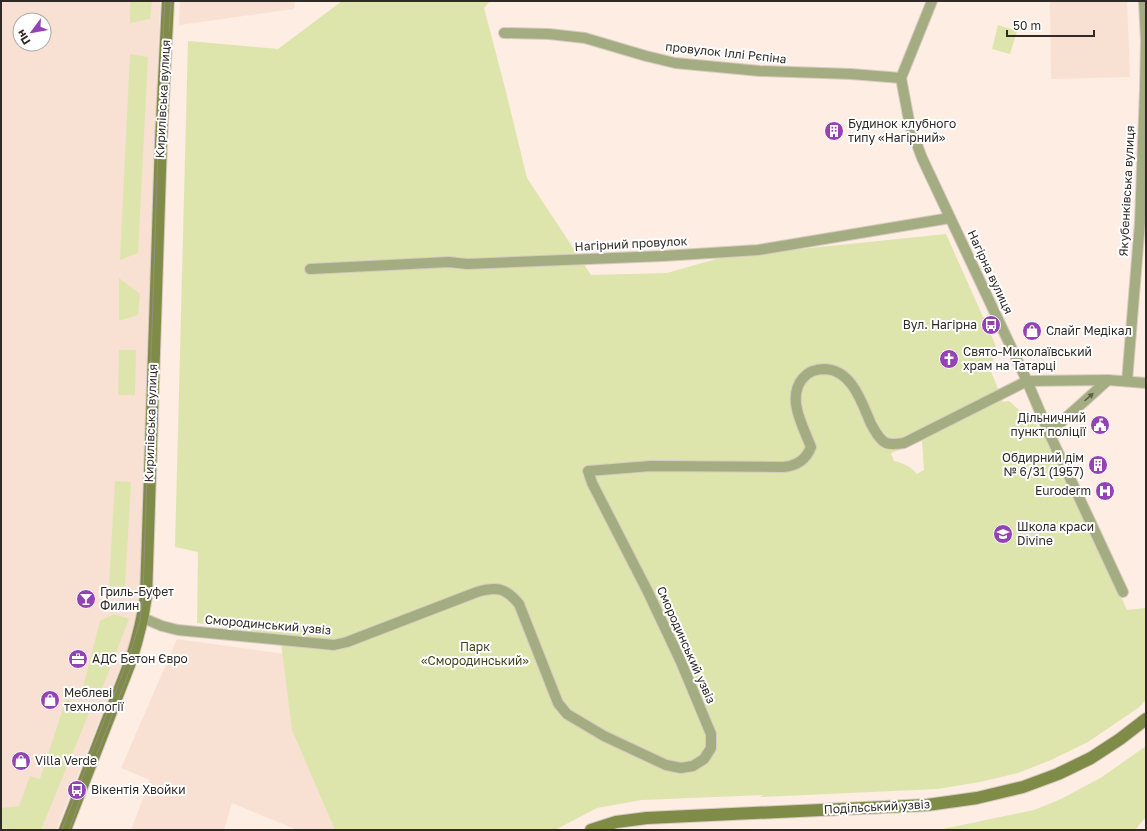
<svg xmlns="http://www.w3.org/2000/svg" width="1147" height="831" viewBox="0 0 1147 831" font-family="'Golos Text',sans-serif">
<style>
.built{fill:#f8e1d3;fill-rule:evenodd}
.green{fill:#dde5ad;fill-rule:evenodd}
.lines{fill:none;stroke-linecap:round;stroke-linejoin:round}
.street-casing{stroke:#d8cac1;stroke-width:12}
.secondary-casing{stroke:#d8cac1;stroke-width:14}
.street{stroke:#a3ad81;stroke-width:10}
.secondary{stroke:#7f8c48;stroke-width:12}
.tram{stroke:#978c85;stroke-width:1}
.oneway{fill:#5d5e4a}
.labels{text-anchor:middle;stroke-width:4;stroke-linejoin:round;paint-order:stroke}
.street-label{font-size:12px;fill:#2f2a26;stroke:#fff}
.poi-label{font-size:12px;fill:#2f2a26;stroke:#fff;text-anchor:start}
.park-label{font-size:12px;fill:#3f4317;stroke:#fff}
</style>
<rect width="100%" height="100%" fill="#fdede3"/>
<g class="built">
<path d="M 1,1 L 160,1 L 140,589 L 136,618 L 132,638 L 56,830 L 1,830 ZM 20,20 L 44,20 L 44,44 L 20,44 Z"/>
<polygon points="180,1 295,1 294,9 179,25"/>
<polygon points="1050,1 1127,1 1130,77 1051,79"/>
<polygon points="177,639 292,655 335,830 297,830 232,803 224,830 131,830 150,780 121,768"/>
</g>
<g class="green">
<polygon points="130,1 152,1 150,19 130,23"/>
<path d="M 342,1 L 490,1 L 484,8 L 504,84 L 527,178 L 591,275 L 667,273 L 723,257 L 946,234 L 996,346 L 991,371 L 1003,402 L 1009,401 L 1042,430 L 1049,446 L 1057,457 L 1096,547 L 1098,546 L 1127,610 L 1146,608 L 1146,700 L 1138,708 L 1088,742 L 1051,760 L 1018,773 L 980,782 L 937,789 L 760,797 L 763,795 L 642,800 L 597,808 L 555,830 L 335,830 L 292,730 L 280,635 L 197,623 L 198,552 L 175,547 L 188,41 L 278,49 ZM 922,441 L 924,470 L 917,474 C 911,467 904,463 894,461 L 891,453 Z"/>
<polygon points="998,25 1017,31 1010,54 992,49"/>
<polygon points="130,54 148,57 138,253 120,260"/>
<polygon points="119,278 140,294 138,315 119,321"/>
<polygon points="119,350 136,350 135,395 118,395"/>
<polygon points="115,481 131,482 125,587 109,586"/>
<polygon points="114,614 129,619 100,694 83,687 100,621"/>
<polygon points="66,699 91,708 41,830 20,830 1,828 1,808 19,806 30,776 40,779"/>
<polygon points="1146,746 1146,817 1135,830 938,830 1034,810 1061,799 1102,777"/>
</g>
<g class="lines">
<defs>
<g id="street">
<polyline points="932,1 901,78 910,126 922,158 1027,381 1049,433 1123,592"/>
<polyline points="504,33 549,34 585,38 646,56 675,63 760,71 851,74 901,78"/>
<polyline points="310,269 449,262 467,264 663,256 758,250 950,218"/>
<polyline points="1127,381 1140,222 1145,89 1146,41 1144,1"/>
<polyline points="1049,433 1108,380"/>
<path d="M 143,618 L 162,626 L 178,630 L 334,645 L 347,642 L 477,592 C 497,586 506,588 519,604 L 558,703 L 567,714 L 604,736 L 666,765 L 681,768 L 693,766 L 704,759 L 711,748 L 711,734 L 681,662 L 647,590 L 592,483 L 588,471 L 651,466 L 783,467 C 797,466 806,460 811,447 C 803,426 786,398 803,378 C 809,371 816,369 825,369 C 852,370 862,403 871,424 C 875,430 878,439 886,443 C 891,445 898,444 904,443 L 1027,381 L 1108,380 L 1146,383"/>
</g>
<g id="secondary">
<path d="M 65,830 L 131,660 C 138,638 143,618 146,596 L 161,141 L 168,1"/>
<polyline points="591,830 616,822 647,818 927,805 977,798 1023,787 1058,774 1091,758 1120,739 1146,719"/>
</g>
</defs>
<use href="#street" class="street-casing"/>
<use href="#secondary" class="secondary-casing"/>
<use href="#street" class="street"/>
<use href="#secondary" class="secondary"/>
<g class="tram">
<polyline points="169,31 171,1"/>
<polyline points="97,754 132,664"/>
<polyline points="62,830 131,651 140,621 143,595 159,120 165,1"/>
<polyline points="69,830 85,786"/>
</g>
</g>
<defs><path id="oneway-solid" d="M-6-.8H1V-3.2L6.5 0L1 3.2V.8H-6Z"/></defs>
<use class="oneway" href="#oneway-solid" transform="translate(1089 397) rotate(-42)"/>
<defs>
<symbol id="building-disc" viewBox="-11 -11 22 22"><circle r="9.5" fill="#9343b3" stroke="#fff"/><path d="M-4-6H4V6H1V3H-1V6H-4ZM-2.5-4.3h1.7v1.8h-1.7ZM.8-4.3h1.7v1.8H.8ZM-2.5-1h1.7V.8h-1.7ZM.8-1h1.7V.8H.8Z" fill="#fff"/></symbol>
<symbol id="bus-disc" viewBox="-11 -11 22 22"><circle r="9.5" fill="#9343b3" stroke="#fff"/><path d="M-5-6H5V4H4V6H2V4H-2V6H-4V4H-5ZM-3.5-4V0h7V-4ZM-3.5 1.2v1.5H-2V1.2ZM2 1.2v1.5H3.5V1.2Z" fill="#fff"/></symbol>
<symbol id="shop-disc" viewBox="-11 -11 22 22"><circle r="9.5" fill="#9343b3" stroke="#fff"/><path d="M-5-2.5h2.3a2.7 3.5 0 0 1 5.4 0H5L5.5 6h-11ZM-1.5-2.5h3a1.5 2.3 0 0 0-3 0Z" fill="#fff"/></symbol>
<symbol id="church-disc" viewBox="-11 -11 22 22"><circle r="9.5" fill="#9343b3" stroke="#fff"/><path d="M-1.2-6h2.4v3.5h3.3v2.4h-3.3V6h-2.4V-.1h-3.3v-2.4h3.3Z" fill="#fff"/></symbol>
<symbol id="civic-disc" viewBox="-11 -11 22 22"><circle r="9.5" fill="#9343b3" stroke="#fff"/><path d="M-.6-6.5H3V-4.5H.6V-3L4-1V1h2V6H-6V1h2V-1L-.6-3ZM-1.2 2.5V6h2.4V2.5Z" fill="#fff"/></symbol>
<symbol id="hospital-disc" viewBox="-11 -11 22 22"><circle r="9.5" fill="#9343b3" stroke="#fff"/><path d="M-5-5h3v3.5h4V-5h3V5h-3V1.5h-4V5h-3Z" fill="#fff"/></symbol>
<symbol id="school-disc" viewBox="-11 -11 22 22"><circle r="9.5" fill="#9343b3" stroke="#fff"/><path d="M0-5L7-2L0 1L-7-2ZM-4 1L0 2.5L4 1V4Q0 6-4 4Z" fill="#fff"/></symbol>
<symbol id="bar-disc" viewBox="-11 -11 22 22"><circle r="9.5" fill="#9343b3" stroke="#fff"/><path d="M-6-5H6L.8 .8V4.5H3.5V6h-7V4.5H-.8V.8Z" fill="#fff"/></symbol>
<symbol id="office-disc" viewBox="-11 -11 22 22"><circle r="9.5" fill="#9343b3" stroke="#fff"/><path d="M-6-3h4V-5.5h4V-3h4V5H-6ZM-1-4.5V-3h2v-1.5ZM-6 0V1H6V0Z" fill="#fff"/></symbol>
</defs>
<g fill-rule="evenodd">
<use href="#building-disc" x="823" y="120" width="22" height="22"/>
<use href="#bus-disc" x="980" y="314" width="22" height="22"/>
<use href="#shop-disc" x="1021" y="320" width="22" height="22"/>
<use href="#church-disc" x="938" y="348" width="22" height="22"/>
<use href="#civic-disc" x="1089" y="414" width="22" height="22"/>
<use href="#building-disc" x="1087" y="454" width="22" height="22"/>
<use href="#hospital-disc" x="1094" y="480" width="22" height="22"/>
<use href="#school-disc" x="992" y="523" width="22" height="22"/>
<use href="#bar-disc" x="75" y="588" width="22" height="22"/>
<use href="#office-disc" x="67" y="648" width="22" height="22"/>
<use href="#shop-disc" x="39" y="689" width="22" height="22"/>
<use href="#shop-disc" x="10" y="750" width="22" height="22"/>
<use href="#bus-disc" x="66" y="779" width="22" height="22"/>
</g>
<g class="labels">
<g class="street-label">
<text transform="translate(726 53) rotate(6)" y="4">провулок Іллі Рєпіна</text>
<text transform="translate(163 99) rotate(-87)" y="4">Кирилівська вулиця</text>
<text transform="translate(1127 191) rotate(-87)" y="4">Якубенківська вулиця</text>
<text transform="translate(631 244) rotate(-3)" y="4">Нагірний провулок</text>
<text transform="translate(990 272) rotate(65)" y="4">Нагірна вулиця</text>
<text transform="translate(151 423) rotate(-88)" y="4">Кирилівська вулиця</text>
<text transform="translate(268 625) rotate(5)" y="4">Смородинський узвіз</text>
<text transform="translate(686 645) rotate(66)" y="4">Смородинський узвіз</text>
<text transform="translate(877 807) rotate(-3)" y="4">Подільський узвіз</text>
</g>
<g class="poi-label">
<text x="848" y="128">Будинок клубного<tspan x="848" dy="14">типу «Нагірний»</tspan></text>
<text x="977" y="329" text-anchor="end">Вул. Нагірна</text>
<text x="1046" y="335">Слайг Медікал</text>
<text x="963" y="356">Свято-Миколаївський<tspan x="963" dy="14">храм на Татарці</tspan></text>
<text x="1086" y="422" text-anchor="end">Дільничний<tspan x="1086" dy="14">пункт поліції</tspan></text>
<text x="1084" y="462" text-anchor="end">Обдирний дім<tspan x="1084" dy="14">№ 6/31 (1957)</tspan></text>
<text x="1091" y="495" text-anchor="end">Euroderm</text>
<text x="1017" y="531">Школа краси<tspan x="1017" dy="14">Divine</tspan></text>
<text x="100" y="596">Гриль-Буфет<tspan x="100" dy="14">Филин</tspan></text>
<text x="92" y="663">АДС Бетон Євро</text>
<text x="64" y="697">Меблеві<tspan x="64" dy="14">технології</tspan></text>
<text x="35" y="765">Villa Verde</text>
<text x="91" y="794">Вікентія Хвойки</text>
</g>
<g class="park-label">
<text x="475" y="651">Парк<tspan x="475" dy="14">«Смородинський»</tspan></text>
</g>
</g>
<rect width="1147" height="831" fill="none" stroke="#2f2a26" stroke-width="4"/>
<g transform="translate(32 32) rotate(238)"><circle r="19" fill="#ffffff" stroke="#acaaa8"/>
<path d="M0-3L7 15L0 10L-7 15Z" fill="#9343b3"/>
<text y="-6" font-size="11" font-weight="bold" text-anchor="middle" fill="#2f2a26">Пн</text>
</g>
<path d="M1007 30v6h87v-6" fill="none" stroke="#2f2a26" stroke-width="2"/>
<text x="1013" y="30" font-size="12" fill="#2f2a26" stroke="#ffffff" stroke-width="3" paint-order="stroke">50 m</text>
</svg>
